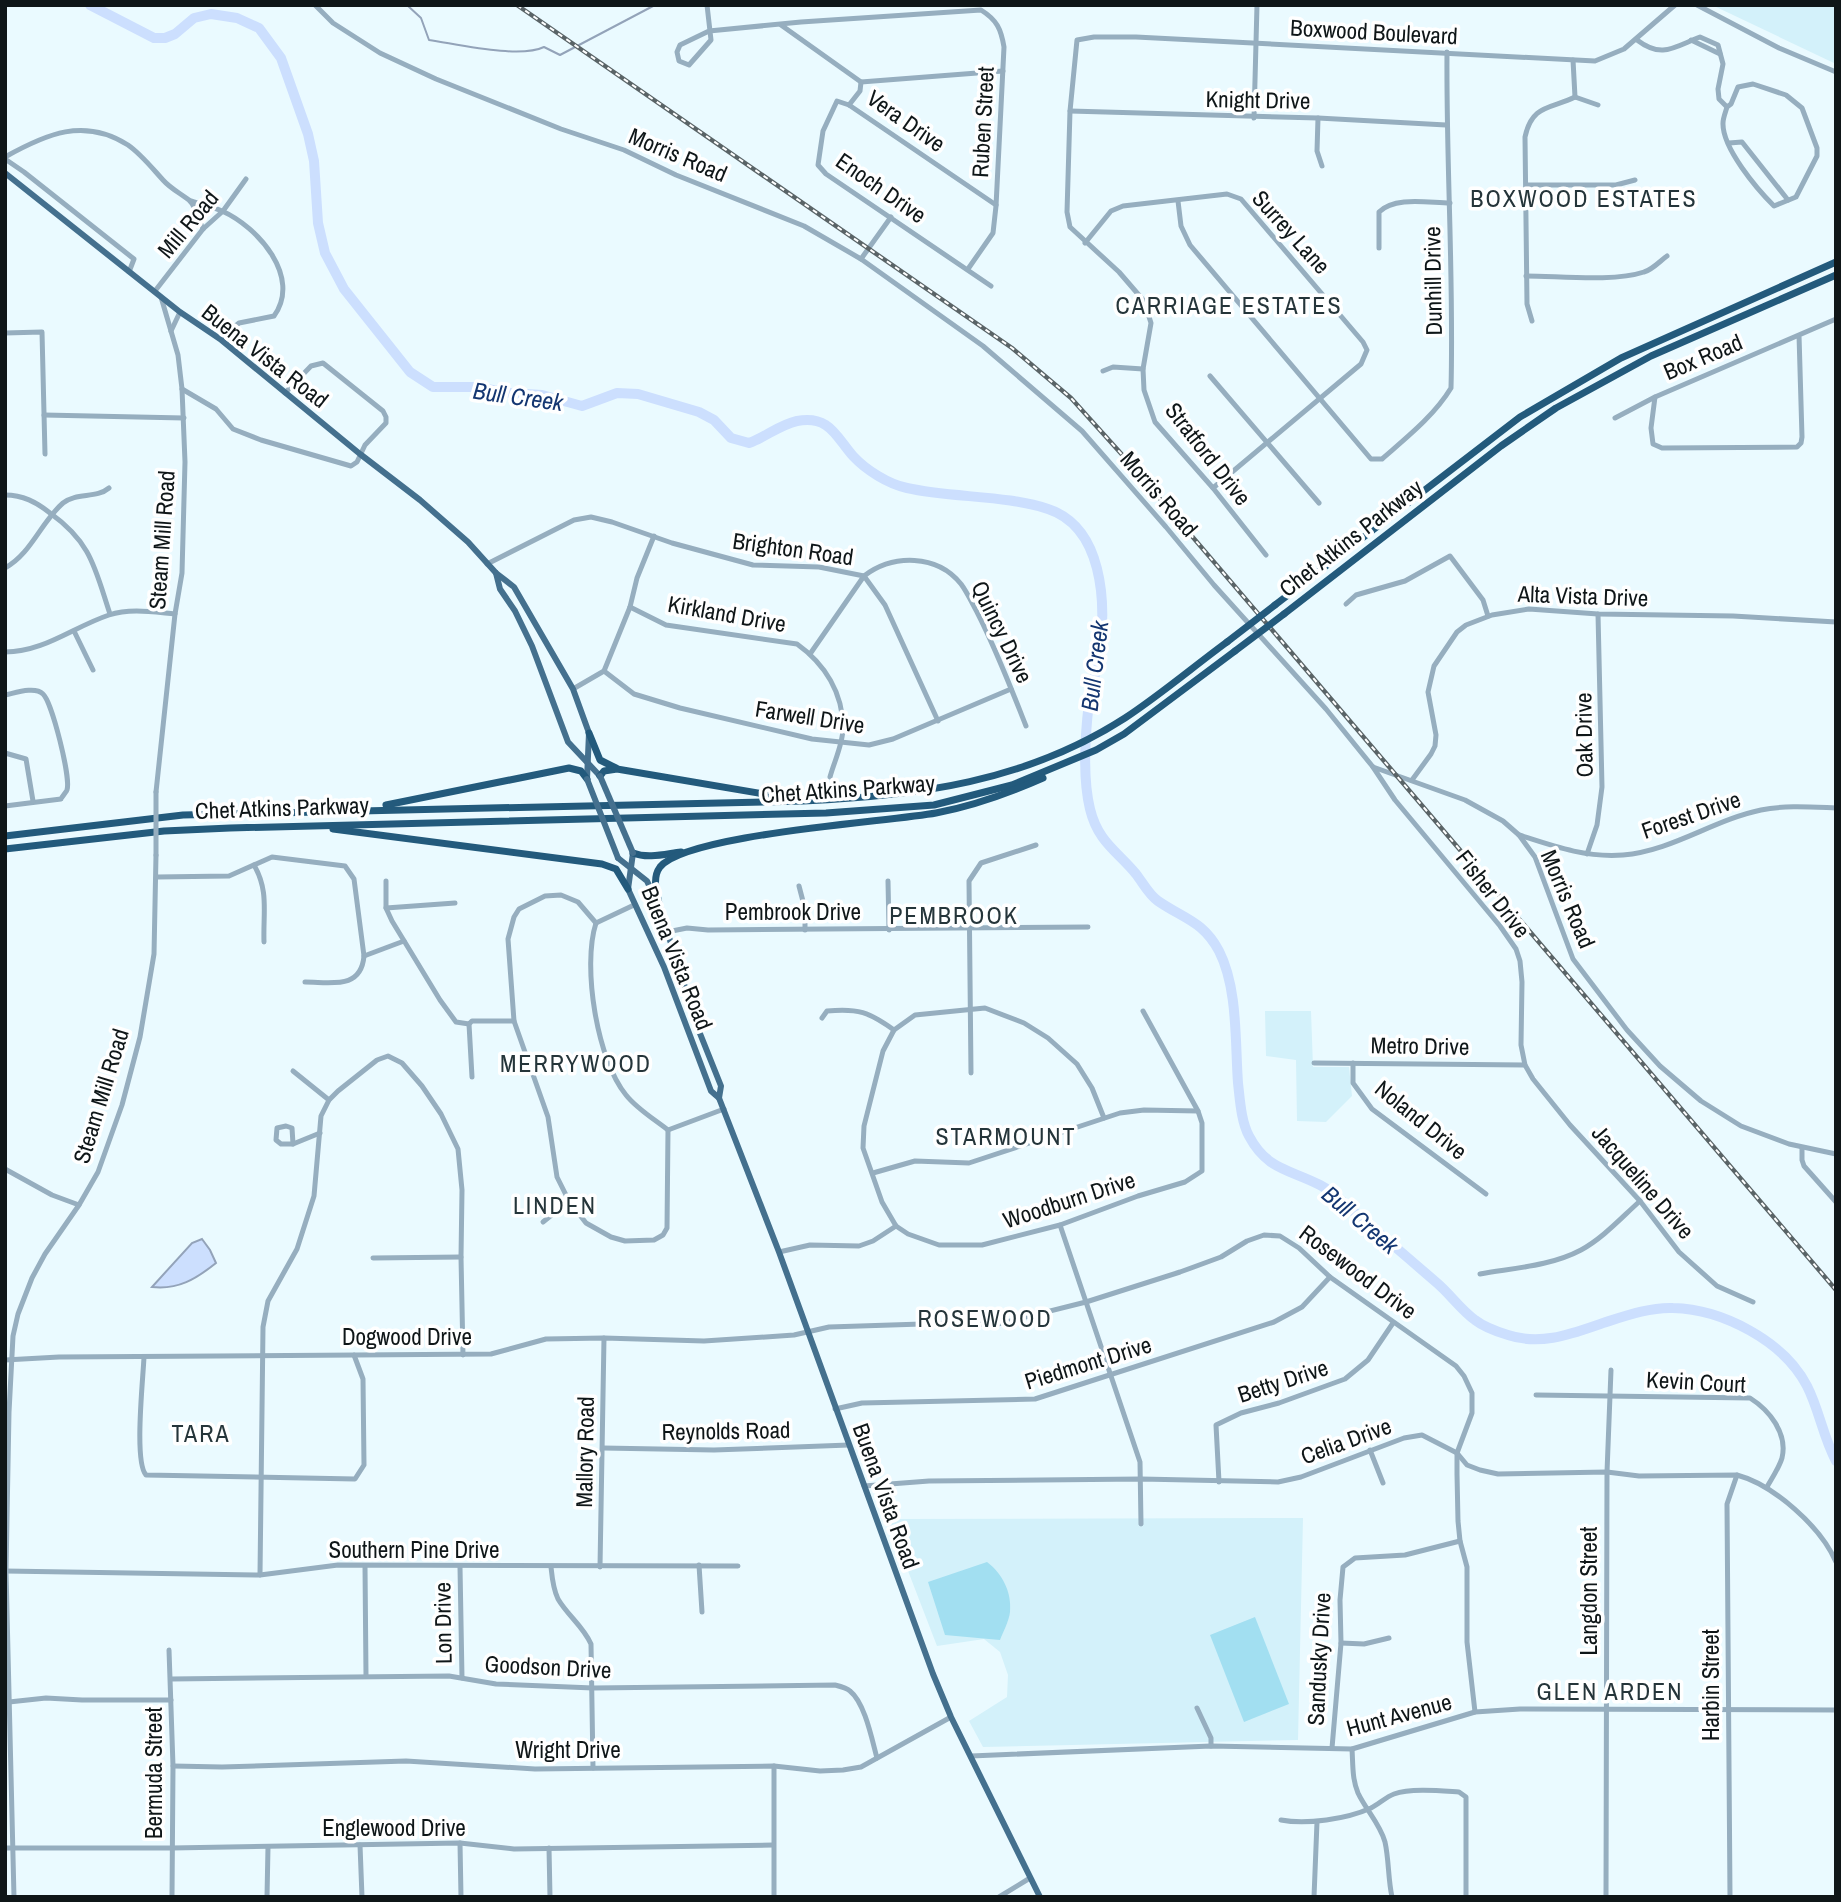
<svg xmlns="http://www.w3.org/2000/svg" width="1841" height="1902" viewBox="0 0 1841 1902" font-family="'Archivo Narrow',sans-serif">
<style>
.built{fill:#d3f1fa}
.green{fill:#a2dff1}
.water{fill:#ccdffe;stroke:#93a3b9;stroke-width:2}
.lines{fill:none;stroke-linecap:round;stroke-linejoin:round}
.stream{stroke:#93a3b9;stroke-width:2}
.river{stroke:#ccdffe;stroke-width:10}
.minor{stroke:#96aebf;stroke-width:5}
.major{stroke:#44708e;stroke-width:6}
.highway{stroke:#235a7c;stroke-width:7}
.rail-casing{stroke:#5a6467;stroke-width:4.5}
.rail{stroke:#fff;stroke-width:2;stroke-dasharray:5;stroke-linecap:butt}
.minor-bridge{stroke:#96aebf;stroke-width:5}
.major-bridge{stroke:#44708e;stroke-width:6}
.highway-bridge{stroke:#235a7c;stroke-width:7}
.labels{text-anchor:middle;stroke-width:7;stroke-linejoin:round;paint-order:stroke}
.street-label{font-size:23px;fill:#0f1618;stroke:#fff}
.neighbourhood-label{font-size:24px;letter-spacing:2px;fill:#25353a;stroke:#fff}
.water-label{font-size:24px;font-style:italic;fill:#143671;stroke:#fff}
</style>
<rect width="100%" height="100%" fill="#eafaff"/>
<g class="built">
<polygon points="1712,5 1836,5 1836,64"/>
<polygon points="1265,1011 1311,1011 1313,1067 1349,1067 1352,1096 1326,1122 1297,1121 1296,1060 1266,1056"/>
<polygon points="1303,1518 1298,1740 983,1747 969,1721 1007,1697 1008,1675 1000,1652 984,1639 937,1646 888,1519"/>
</g>
<g class="green">
<path d="M 987,1562 C 1002,1573 1012,1592 1010,1612 C 1009,1621 1003,1632 1000,1640 L 945,1635 L 928,1582 Z"/>
<polygon points="1255,1617 1289,1704 1244,1722 1210,1635"/>
</g>
<path class="water" d="M 202,1239 L 210,1250 L 216,1263 C 196,1279 178,1290 152,1287 L 192,1243 Z"/>
<g class="lines">
<path class="stream" d="M 407,5 L 421,18 L 429,40 C 457,44 519,59 544,47 L 560,55 L 655,5"/>
<path class="river" d="M 90,5 L 154,38 L 165,38 L 175,34 L 194,18 L 211,14 L 237,18 L 259,28 L 281,58 L 308,134 L 314,161 L 318,223 L 325,253 L 344,289 L 410,372 L 433,387 L 476,387 L 510,393 L 542,395 L 582,406 L 617,393 L 638,394 L 699,412 L 714,420 L 731,438 L 749,443 C 766,437 779,425 797,421 C 830,415 836,437 853,456 C 866,470 888,484 907,488 C 951,498 1007,495 1048,509 C 1103,527 1106,602 1100,649 C 1098,667 1092,684 1089,702 C 1085,736 1082,776 1090,809 C 1098,842 1117,851 1136,874 C 1143,883 1149,895 1158,901 C 1184,919 1203,921 1219,951 C 1238,988 1235,1042 1238,1083 C 1240,1100 1241,1121 1249,1136 C 1267,1170 1289,1169 1320,1185 C 1330,1190 1340,1199 1348,1207 C 1378,1232 1407,1257 1437,1283 C 1450,1294 1461,1310 1475,1320 C 1484,1327 1498,1332 1508,1335 C 1541,1346 1571,1334 1603,1323 C 1625,1316 1650,1307 1673,1308 C 1722,1309 1784,1341 1807,1386 C 1819,1409 1823,1437 1836,1461"/>
<g class="minor">
<polyline points="315,5 333,23 380,53 436,79 561,129 624,150 676,175 804,226 861,259 983,346 1082,431 1166,527 1214,585 1326,709 1373,767 1465,800 1503,821 1519,835 1535,857 1573,959 1627,1030 1660,1066 1701,1101 1741,1126 1789,1144 1836,1154"/>
<path d="M 707,5 L 711,40 L 689,65 L 679,61 L 677,52 L 680,45 L 709,31 L 801,22 L 981,10 C 997,20 1001,29 1004,47 L 996,206 L 993,233 L 968,269"/>
<polyline points="1697,5 1779,48 1836,72"/>
<polyline points="781,25 861,82 1003,71"/>
<path d="M 1637,40 C 1662,59 1674,47 1700,37 L 1718,45 L 1723,64 L 1718,89 L 1719,99 L 1727,107"/>
<polyline points="1691,40 1720,54"/>
<polyline points="1573,60 1575,97"/>
<path d="M 1753,84 L 1786,95 L 1802,108 L 1817,148 L 1817,156 L 1796,197 L 1774,206 C 1757,189 1722,148 1723,123 C 1723,118 1726,111 1727,107 L 1731,104 L 1738,87 Z"/>
<polyline points="1575,97 1598,105"/>
<polyline points="849,105 860,91 861,82"/>
<polyline points="1070,111 1318,118 1446,125"/>
<polyline points="1254,118 1257,5"/>
<polyline points="1318,118 1317,151 1322,166"/>
<polyline points="1729,143 1742,142 1788,200"/>
<path d="M 5,157 C 46,134 84,117 128,145 C 141,154 152,168 163,180 C 171,189 180,193 189,200 C 196,206 199,221 203,229"/>
<polyline points="5,159 24,172 134,259 129,272"/>
<polyline points="1527,185 1616,185 1635,180"/>
<path d="M 191,201 C 201,204 213,207 222,211 C 258,227 302,277 274,316 L 239,323 L 220,339"/>
<path d="M 1178,201 L 1181,226 L 1190,245 L 1371,459 L 1382,459 C 1406,438 1434,416 1451,388 C 1454,276 1446,164 1447,52"/>
<polyline points="1085,243 1111,211 1123,206 1227,194 1241,199 1363,342 1367,350 1361,364 1213,488"/>
<path d="M 1379,248 L 1379,212 C 1395,196 1429,203 1450,203"/>
<polyline points="861,259 891,217"/>
<path d="M 1526,276 C 1559,276 1614,282 1644,272 C 1652,270 1660,261 1667,256"/>
<polyline points="991,286 826,174 818,165 823,131 837,101 849,105 996,205"/>
<polyline points="155,291 203,229 223,211 246,179"/>
<path d="M 1532,321 L 1527,304 L 1525,137 C 1532,104 1551,109 1575,97"/>
<polyline points="171,331 180,312"/>
<polyline points="5,333 42,332 45,454"/>
<polyline points="1799,335 1802,437 1801,443 1797,447 1662,448 1653,444 1651,428 1655,397 1836,319"/>
<polyline points="1103,371 1113,367 1143,369"/>
<polyline points="1210,376 1319,503"/>
<polyline points="182,389 216,409 233,429 261,440 351,466 357,462 365,445 386,423 386,417 383,411 323,363 311,366 285,393"/>
<polyline points="44,415 184,418"/>
<polyline points="1615,418 1655,397"/>
<path d="M 5,495 C 23,495 36,502 50,513 C 92,543 95,569 110,614"/>
<polyline points="1266,555 1213,488 1155,422 1144,390 1143,369 1151,323 1144,301 1119,272 1070,227 1067,212 1070,111 1077,40 1094,37 1136,37 1595,61 1624,49 1675,5"/>
<polyline points="487,564 574,520 591,517 612,522 672,543 753,565 819,567 864,576 885,605 938,721"/>
<path d="M 5,568 C 31,554 41,522 63,503 C 77,492 96,499 109,488"/>
<polyline points="1346,604 1356,595 1405,581 1450,556 1483,600 1488,616"/>
<path d="M 630,607 L 666,625 L 797,644 C 825,664 843,693 843,728 C 843,744 834,762 830,777"/>
<polyline points="74,631 93,670"/>
<path d="M 5,652 C 44,652 73,627 109,615 C 130,608 153,612 175,614"/>
<path d="M 810,654 L 864,576 C 893,554 937,554 961,584 C 967,592 972,603 977,612 C 996,649 1011,688 1026,726"/>
<polyline points="604,671 634,694 680,708 812,739 869,745 893,739 1011,689"/>
<polyline points="573,689 604,671 630,607 637,578 654,536"/>
<path d="M 5,695 C 15,693 35,686 43,694 C 52,702 71,778 67,790 C 67,791 61,798 61,799 L 5,806"/>
<polyline points="5,753 26,759 33,801"/>
<polyline points="1373,767 1395,800 1500,926 1516,949 1520,961 1522,982 1521,1045 1525,1065 1533,1079 1570,1125 1640,1201 1679,1252 1717,1286 1753,1302"/>
<polyline points="1412,780 1431,754 1435,746 1436,735 1428,692 1434,666 1457,632 1466,625 1492,615 1529,609 1598,614 1733,616 1836,622"/>
<polyline points="156,792 175,614 182,573 185,462 182,389 178,355 161,297"/>
<path d="M 1519,835 C 1553,846 1586,858 1623,855 C 1672,851 1713,820 1761,810 C 1785,805 1811,807 1836,808"/>
<polyline points="1587,854 1597,825 1602,787 1598,614"/>
<path d="M 254,865 C 269,891 263,912 264,942"/>
<path d="M 157,877 L 229,876 L 272,857 L 345,866 L 354,879 L 364,956 C 361,990 331,982 305,982"/>
<polyline points="386,881 386,908 392,921 440,1000 456,1022 469,1024 472,1021 514,1021"/>
<polyline points="888,881 889,930"/>
<polyline points="799,886 805,909 805,930"/>
<polyline points="386,908 455,903"/>
<polyline points="596,923 578,902 561,895 545,896 519,909 514,917 508,939 514,1021 548,1117 557,1177 569,1201 586,1223 611,1237 625,1241 654,1240 663,1235 667,1228 668,1130"/>
<path d="M 596,923 C 582,966 597,1060 626,1095 C 637,1109 654,1119 668,1130 L 724,1109"/>
<polyline points="596,923 634,905"/>
<polyline points="667,932 687,928 708,930 1088,927"/>
<polyline points="364,956 404,941"/>
<path d="M 822,1018 L 827,1011 C 858,1008 869,1012 894,1030"/>
<polyline points="469,1024 472,1077"/>
<polyline points="1314,1063 1525,1065"/>
<polyline points="1353,1063 1353,1083 1372,1109 1486,1194"/>
<polyline points="293,1071 329,1100"/>
<polyline points="971,1073 969,881 981,863 1036,845"/>
<polyline points="1104,1118 1092,1088 1077,1064 1048,1038 1024,1023 985,1008 915,1015 894,1030 883,1051 864,1126 863,1148 882,1202 896,1226 908,1234 939,1245 982,1245 1060,1225 1138,1196 1185,1182 1202,1171 1202,1123 1198,1111 1143,1011"/>
<polygon points="286,1126 292,1128 293,1144 281,1144 276,1140 277,1128"/>
<polyline points="293,1144 320,1133"/>
<polyline points="1802,1148 1802,1160 1804,1166 1836,1202"/>
<polyline points="5,1169 52,1195 79,1205"/>
<polyline points="873,1173 915,1161 969,1163 1120,1113 1144,1110 1198,1111"/>
<polyline points="543,1222 569,1201"/>
<polyline points="1060,1225 1140,1462 1141,1524"/>
<polyline points="779,1252 810,1245 859,1246 873,1241 896,1226"/>
<polyline points="373,1258 461,1257"/>
<path d="M 1480,1274 C 1514,1268 1551,1266 1581,1250 C 1603,1238 1621,1218 1640,1201"/>
<path d="M 144,1357 C 143,1380 134,1462 146,1475 L 355,1479 L 364,1465 L 363,1379 L 354,1355"/>
<polyline points="5,1360 59,1357 491,1354 546,1339 604,1338 704,1341 794,1335 829,1327 953,1323 994,1325 1086,1302 1180,1272 1221,1257 1247,1241 1264,1235 1280,1236 1299,1248 1330,1277 1456,1366 1464,1376 1472,1393 1472,1413 1457,1453 1457,1474 1458,1521 1460,1541 1467,1567 1467,1642 1475,1712"/>
<path d="M 1536,1395 L 1750,1398 C 1769,1410 1788,1433 1782,1458 C 1779,1468 1772,1478 1767,1487"/>
<polyline points="835,1409 862,1403 1035,1399 1274,1322 1302,1307 1330,1277"/>
<polyline points="603,1448 714,1450 849,1445"/>
<polyline points="1370,1450 1383,1483"/>
<polyline points="1219,1482 1216,1425 1241,1413 1279,1403 1345,1379 1368,1360 1393,1323"/>
<path d="M 864,1486 L 929,1481 L 1141,1479 L 1278,1482 L 1301,1477 L 1404,1438 L 1422,1435 L 1457,1453 L 1467,1465 L 1480,1470 L 1498,1474 L 1607,1472 L 1639,1476 L 1737,1475 C 1774,1485 1821,1527 1836,1562"/>
<polyline points="699,1565 702,1612"/>
<polyline points="365,1566 366,1676"/>
<polyline points="460,1567 462,1678"/>
<path d="M 551,1567 C 552,1577 553,1589 558,1599 C 568,1616 583,1626 591,1644 L 593,1768"/>
<polyline points="600,1567 604,1338"/>
<polyline points="5,1571 260,1575 338,1565 738,1566"/>
<polyline points="260,1575 263,1327 268,1301 297,1249 314,1196 321,1116 329,1100 338,1091 377,1060 388,1056 402,1063 422,1086 441,1114 458,1149 462,1190 461,1257 463,1355"/>
<polyline points="1341,1643 1364,1644 1389,1638"/>
<polyline points="169,1650 173,1766 172,1897"/>
<path d="M 171,1679 L 449,1676 L 496,1684 L 593,1688 L 835,1685 C 839,1686 847,1688 850,1691 C 865,1703 872,1740 877,1758"/>
<polyline points="9,1702 46,1698 82,1700 171,1700"/>
<polyline points="1197,1708 1211,1738 1211,1746"/>
<polyline points="1332,1748 1341,1643 1340,1600 1343,1567 1355,1558 1405,1555 1460,1541"/>
<path d="M 1352,1749 C 1353,1764 1352,1779 1358,1793 C 1366,1810 1380,1824 1385,1842 C 1389,1860 1388,1879 1392,1897"/>
<polyline points="971,1756 1211,1746 1352,1749 1475,1712 1520,1709 1836,1710"/>
<polyline points="173,1766 222,1767 406,1761 535,1769 774,1766 820,1771 843,1770 861,1767 951,1717"/>
<polyline points="774,1766 774,1897"/>
<path d="M 1281,1820 C 1306,1825 1347,1819 1371,1808 C 1379,1804 1386,1797 1394,1794 C 1411,1788 1442,1791 1459,1792 L 1466,1797 L 1466,1897"/>
<polyline points="460,1843 461,1897"/>
<polyline points="360,1845 362,1897"/>
<polyline points="5,1848 172,1848 460,1843 514,1849 773,1845"/>
<polyline points="549,1848 550,1897"/>
<polyline points="14,1897 6,1571 9,1412 13,1336 18,1314 32,1278 45,1254 79,1205 98,1172 122,1105 140,1037 154,954 156,855"/>
<polyline points="267,1897 268,1847"/>
<polyline points="999,1897 1030,1878"/>
<polyline points="1314,1897 1317,1822"/>
<polyline points="1606,1897 1607,1472 1611,1370"/>
<polyline points="1730,1897 1727,1504 1737,1475"/>
</g>
<g class="major">
<polyline points="5,173 180,312 220,339 360,454 420,500 468,542 496,573 514,587 573,689 589,733 587,779"/>
<polyline points="496,573 500,589 515,611 532,646 568,742 600,776"/>
<polyline points="633,853 628,889 664,967 711,1091 719,1098 779,1252 933,1674 951,1717 1040,1897"/>
<polyline points="618,858 647,881 660,909 699,1031 721,1086 719,1098"/>
</g>
<g class="highway">
<polyline points="1275,605 1520,417 1621,358 1836,262"/>
<polyline points="1284,614 1501,446 1556,408 1651,356 1836,275"/>
<polyline points="589,733 600,760 616,768"/>
<polyline points="600,776 604,771 617,769 782,797"/>
<polyline points="386,805 569,768 581,771 587,779"/>
<polyline points="333,829 602,864 616,869 628,889"/>
<path d="M 5,836 L 183,815 L 803,801 C 917,796 1026,782 1125,718 C 1160,695 1193,667 1227,642"/>
<polyline points="5,849 164,831 230,828 826,813 934,805 1012,785 1096,750 1124,734 1235,651"/>
<path d="M 633,853 C 648,859 665,854 681,852"/>
<path d="M 660,909 C 658,896 651,879 660,867 C 686,834 887,822 936,813 C 973,806 1009,793 1043,778"/>
</g>
<defs>
<polyline id="rail" points="517,5 1012,348 1071,398 1126,459 1836,1290"/>
</defs>
<use href="#rail" class="rail-casing"/>
<use href="#rail" class="rail"/>
<polyline class="minor-bridge" points="156,855 156,792"/>
<g class="major-bridge">
<polyline points="600,776 633,853"/>
<polyline points="587,779 618,858"/>
</g>
<g class="highway-bridge">
<polyline points="1227,642 1275,605"/>
<polyline points="1235,651 1284,614"/>
</g>
</g>
<g class="labels">
<g class="street-label">
<text transform="translate(1374 32) rotate(3)" y="8">Boxwood Boulevard</text>
<text transform="translate(1258 100) rotate(1)" y="8">Knight Drive</text>
<text transform="translate(906 121) rotate(35)" y="8">Vera Drive</text>
<text transform="translate(983 122) rotate(-87)" y="8">Ruben Street</text>
<text transform="translate(678 155) rotate(23)" y="8">Morris Road</text>
<text transform="translate(881 188) rotate(35)" y="8">Enoch Drive</text>
<text transform="translate(188 224) rotate(-50)" y="8">Mill Road</text>
<text transform="translate(1291 232) rotate(48)" y="8">Surrey Lane</text>
<text transform="translate(1433 281) rotate(-91)" y="8">Dunhill Drive</text>
<text transform="translate(265 356) rotate(38)" y="8">Buena Vista Road</text>
<text transform="translate(1703 357) rotate(-23)" y="8">Box Road</text>
<text transform="translate(1208 454) rotate(52)" y="8">Stratford Drive</text>
<text transform="translate(1159 494) rotate(49)" y="8">Morris Road</text>
<text transform="translate(1351 538) rotate(-38)" y="8">Chet Atkins Parkway</text>
<text transform="translate(162 540) rotate(-86)" y="8">Steam Mill Road</text>
<text transform="translate(793 549) rotate(8)" y="8">Brighton Road</text>
<text transform="translate(1583 596) rotate(2)" y="8">Alta Vista Drive</text>
<text transform="translate(727 614) rotate(10)" y="8">Kirkland Drive</text>
<text transform="translate(1002 632) rotate(64)" y="8">Quincy Drive</text>
<text transform="translate(810 717) rotate(9)" y="8">Farwell Drive</text>
<text transform="translate(1584 735) rotate(-91)" y="8">Oak Drive</text>
<text transform="translate(848 789) rotate(-4)" y="8">Chet Atkins Parkway</text>
<text transform="translate(282 808) rotate(-2)" y="8">Chet Atkins Parkway</text>
<text transform="translate(1691 815) rotate(-19)" y="8">Forest Drive</text>
<text transform="translate(1493 894) rotate(52)" y="8">Fisher Drive</text>
<text transform="translate(1568 899) rotate(67)" y="8">Morris Road</text>
<text x="793" y="920">Pembrook Drive</text>
<text transform="translate(677 958) rotate(68)" y="8">Buena Vista Road</text>
<text transform="translate(1420 1046) rotate(1)" y="8">Metro Drive</text>
<text transform="translate(101 1096) rotate(-73)" y="8">Steam Mill Road</text>
<text transform="translate(1421 1120) rotate(39)" y="8">Noland Drive</text>
<text transform="translate(1643 1182) rotate(49)" y="8">Jacqueline Drive</text>
<text transform="translate(1069 1200) rotate(-18)" y="8">Woodburn Drive</text>
<text transform="translate(1358 1272) rotate(37)" y="8">Rosewood Drive</text>
<text x="407" y="1345">Dogwood Drive</text>
<text transform="translate(1088 1363) rotate(-17)" y="8">Piedmont Drive</text>
<text transform="translate(1283 1381) rotate(-18)" y="8">Betty Drive</text>
<text transform="translate(1696 1382) rotate(3)" y="8">Kevin Court</text>
<text transform="translate(726 1431) rotate(-1)" y="8">Reynolds Road</text>
<text transform="translate(1346 1441) rotate(-20)" y="8">Celia Drive</text>
<text transform="translate(585 1452) rotate(-89)" y="8">Mallory Road</text>
<text transform="translate(886 1496) rotate(70)" y="8">Buena Vista Road</text>
<text x="414" y="1558">Southern Pine Drive</text>
<text transform="translate(1589 1591) rotate(-90)" y="8">Langdon Street</text>
<text transform="translate(443 1623) rotate(-91)" y="8">Lon Drive</text>
<text transform="translate(1319 1659) rotate(-87)" y="8">Sandusky Drive</text>
<text transform="translate(548 1667) rotate(3)" y="8">Goodson Drive</text>
<text transform="translate(1711 1685) rotate(-90)" y="8">Harbin Street</text>
<text transform="translate(1399 1715) rotate(-15)" y="8">Hunt Avenue</text>
<text x="568" y="1758">Wright Drive</text>
<text transform="translate(154 1773) rotate(-90)" y="8">Bermuda Street</text>
<text x="394" y="1836">Englewood Drive</text>
</g>
<g class="neighbourhood-label">
<text x="1584" y="207">BOXWOOD ESTATES</text>
<text x="1229" y="314">CARRIAGE ESTATES</text>
<text x="954" y="924">PEMBROOK</text>
<text x="576" y="1072">MERRYWOOD</text>
<text x="1006" y="1145">STARMOUNT</text>
<text x="555" y="1214">LINDEN</text>
<text x="985" y="1327">ROSEWOOD</text>
<text x="201" y="1442">TARA</text>
<text x="1610" y="1700">GLEN ARDEN</text>
</g>
<g class="water-label">
<text transform="translate(518 397) rotate(8)" y="8">Bull Creek</text>
<text transform="translate(1095 666) rotate(-83)" y="8">Bull Creek</text>
<text transform="translate(1360 1220) rotate(40)" y="8">Bull Creek</text>
</g>
</g>
<rect width="1841" height="1902" fill="none" stroke="#0f1618" stroke-width="14"/>
</svg>
